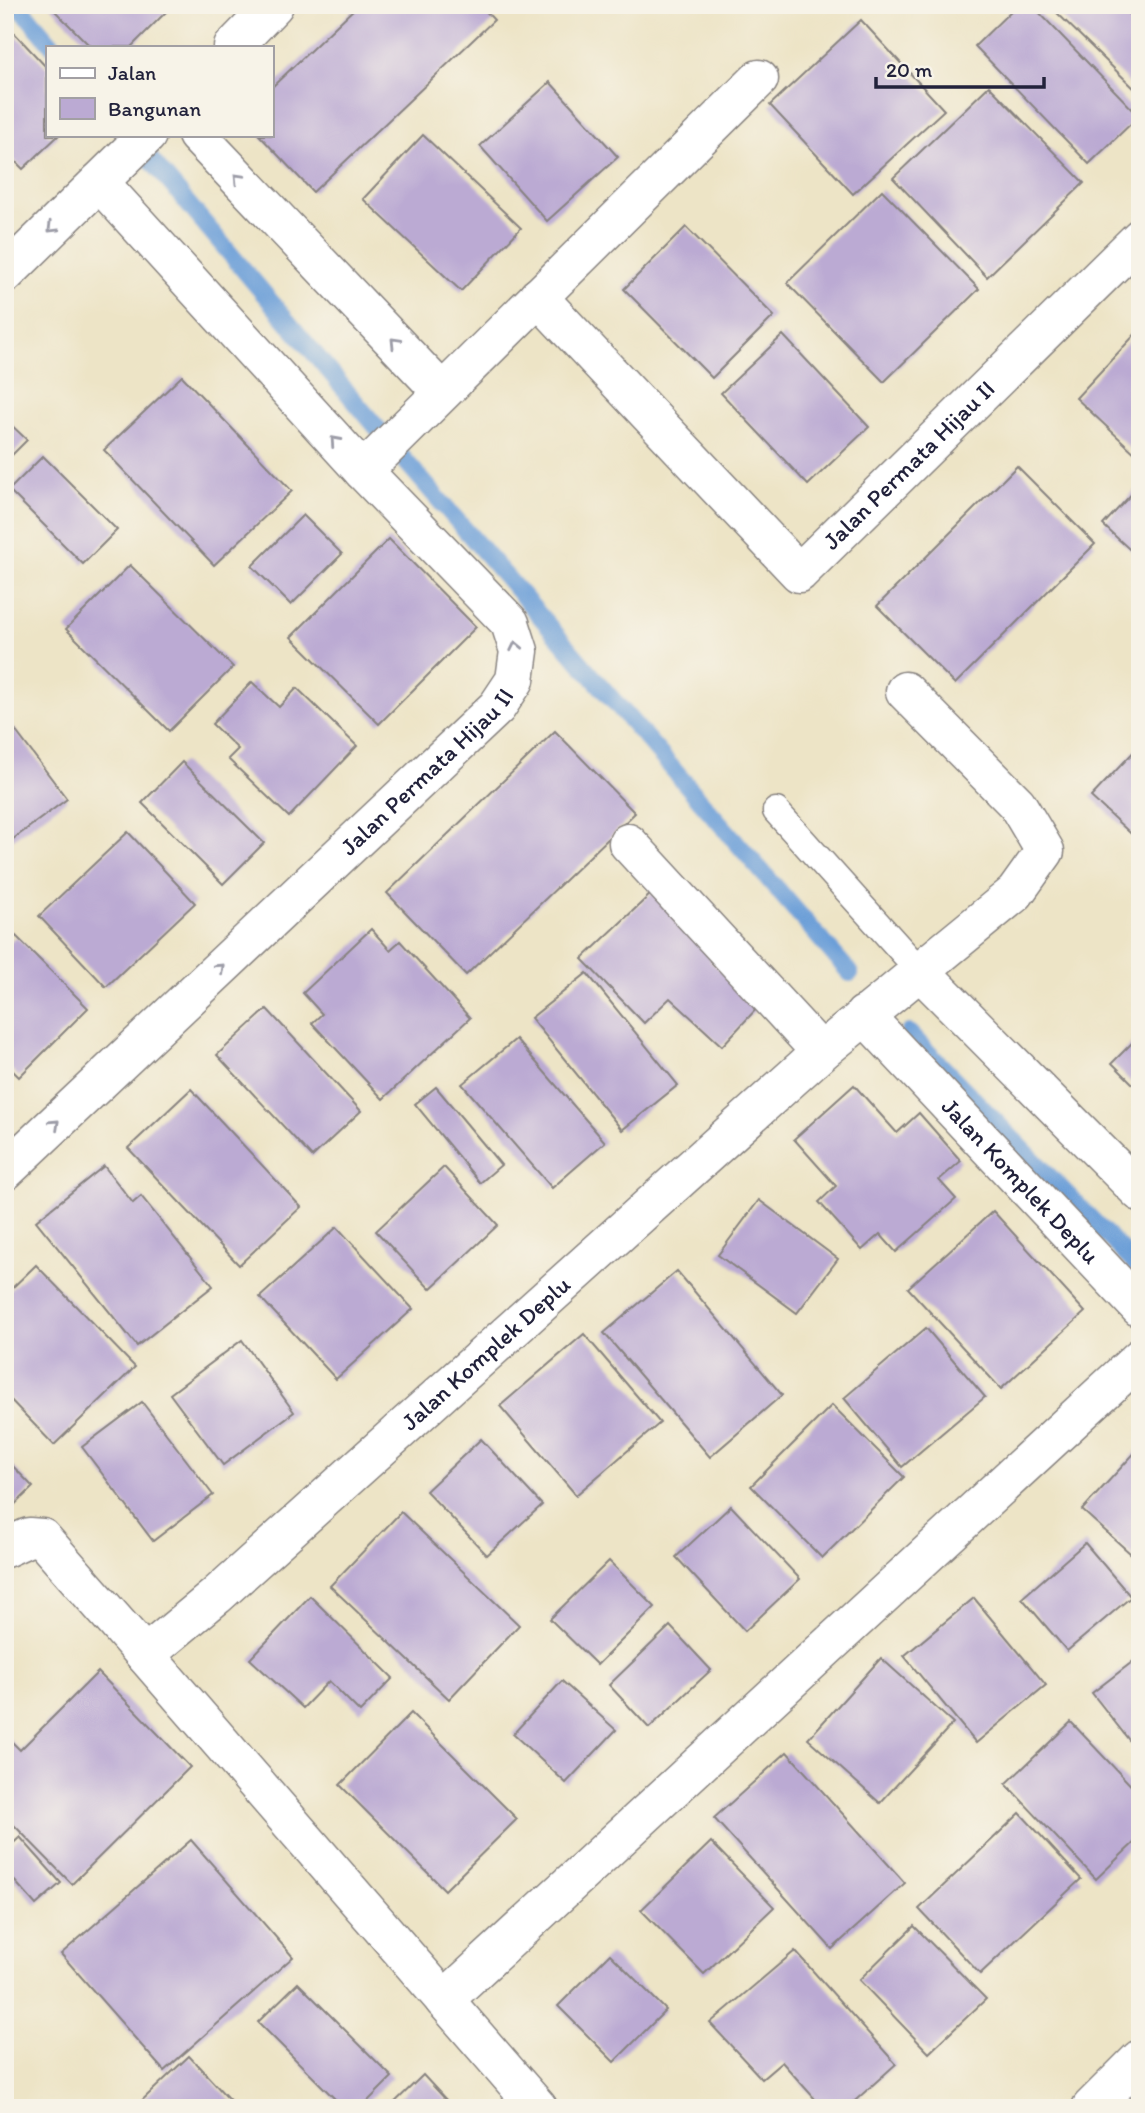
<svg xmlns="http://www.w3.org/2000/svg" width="1145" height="2113" viewBox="0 0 1145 2113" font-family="Itim,sans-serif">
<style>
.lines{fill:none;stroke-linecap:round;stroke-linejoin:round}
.stream{stroke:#6c9fd8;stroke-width:18}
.building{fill:#bbaad3}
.service-casing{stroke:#888380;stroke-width:29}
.minor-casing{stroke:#888380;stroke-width:41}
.service{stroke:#fff;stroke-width:26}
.minor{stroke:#fff;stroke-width:38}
.oneway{stroke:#9c9ca7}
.labels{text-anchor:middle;stroke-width:5;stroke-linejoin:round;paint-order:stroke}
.street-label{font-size:24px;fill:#22223b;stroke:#f7f3e8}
</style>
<rect width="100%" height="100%" fill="#f7f3e8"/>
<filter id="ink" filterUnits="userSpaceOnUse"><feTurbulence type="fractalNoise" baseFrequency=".0143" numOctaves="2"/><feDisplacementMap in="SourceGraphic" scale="14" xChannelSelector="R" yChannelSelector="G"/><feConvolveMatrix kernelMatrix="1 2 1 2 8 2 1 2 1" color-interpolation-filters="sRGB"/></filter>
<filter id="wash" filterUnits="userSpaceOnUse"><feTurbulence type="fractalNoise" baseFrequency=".00686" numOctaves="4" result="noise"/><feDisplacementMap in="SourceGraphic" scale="28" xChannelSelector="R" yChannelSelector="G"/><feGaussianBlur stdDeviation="1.57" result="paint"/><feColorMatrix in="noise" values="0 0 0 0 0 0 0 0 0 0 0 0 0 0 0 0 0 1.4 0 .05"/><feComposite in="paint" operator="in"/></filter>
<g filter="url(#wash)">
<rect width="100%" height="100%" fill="#ede4c6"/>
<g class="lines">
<g class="stream">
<polyline points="18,5 54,47"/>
<polyline points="134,140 401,456 850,973"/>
<polyline points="909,1033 1140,1269"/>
</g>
</g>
<g id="blocks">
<g class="building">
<polygon points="49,5 173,5 131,47 91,47"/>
<polygon points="358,5 480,5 494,20 313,192 259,135 271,135 271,88"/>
<polygon points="1017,5 1032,5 1139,116 1089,164 975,46"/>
<polygon points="1049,5 1120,5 1140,24 1140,94"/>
<polygon points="861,20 944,110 853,194 770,105"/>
<polygon points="5,23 47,68 47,135 59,135 23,169 5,151"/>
<polygon points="550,82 618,157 547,221 480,146"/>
<polygon points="989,86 1084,183 987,277 893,178"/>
<polygon points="423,135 521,228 461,291 363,199"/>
<polygon points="882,190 979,289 884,382 787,283"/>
<polygon points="686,227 774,316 712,378 624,289"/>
<polygon points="1140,329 1140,458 1076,398"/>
<polygon points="783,335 869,427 808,485 721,393"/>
<polygon points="182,376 292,491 214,565 104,450"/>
<polygon points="5,419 27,440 5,462"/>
<polygon points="43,456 117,530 83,564 9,490"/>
<polygon points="1017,466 1095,544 955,684 877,606"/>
<polygon points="1136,489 1140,492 1140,559 1103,525"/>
<polygon points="303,515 342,554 291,605 252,566"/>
<polygon points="389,539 476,627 379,724 291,637"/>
<polygon points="130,565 233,667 169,731 66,629"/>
<polygon points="252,682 279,707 297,688 357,746 289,817 228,759 238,749 212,724"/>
<polygon points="9,722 67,799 5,845 5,725"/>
<polygon points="555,731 635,813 466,975 387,893"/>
<polygon points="1140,745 1140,842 1091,797"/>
<polygon points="182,762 264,843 223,884 142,803"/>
<polygon points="128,832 195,903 106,987 39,916"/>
<polygon points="655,890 716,954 710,961 759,1006 722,1046 670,998 644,1023 582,959"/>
<polygon points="371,929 390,950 400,941 470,1018 383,1099 312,1023 322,1014 303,993"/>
<polygon points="16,936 88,1008 19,1077 5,1063 5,947"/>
<polygon points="587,973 678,1085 622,1130 531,1018"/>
<polygon points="267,1009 361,1111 312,1157 217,1055"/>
<polygon points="1140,1035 1140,1091 1112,1063"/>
<polygon points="516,1039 605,1142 552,1188 462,1084"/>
<polygon points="854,1085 897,1133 919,1113 961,1161 939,1180 956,1199 896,1252 880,1234 862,1250 819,1202 836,1186 794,1139"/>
<polygon points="436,1087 501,1165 480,1183 415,1104"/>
<polygon points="191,1089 301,1207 239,1265 128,1148"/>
<polygon points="104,1166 133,1203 141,1196 213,1286 137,1346 36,1221"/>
<polygon points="444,1167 498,1225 430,1289 376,1231"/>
<polygon points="759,1200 838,1259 797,1313 718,1255"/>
<polygon points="993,1211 1085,1312 1001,1389 908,1288"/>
<polygon points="337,1227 413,1309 336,1379 260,1297"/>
<polygon points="36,1265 135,1367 54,1445 5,1394 5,1295"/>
<polygon points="677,1271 782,1395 710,1457 604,1333"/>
<polygon points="926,1328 985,1397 902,1467 844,1398"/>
<polygon points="584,1334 660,1423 576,1495 500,1406"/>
<polygon points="242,1340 294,1412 223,1465 170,1394"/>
<polygon points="142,1402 213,1495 153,1541 82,1447"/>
<polygon points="832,1405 904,1477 822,1558 751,1486"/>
<polygon points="481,1439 542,1505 487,1555 426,1491"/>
<polygon points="1140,1447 1140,1562 1082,1510"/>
<polygon points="5,1458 33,1487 5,1514"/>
<polygon points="731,1506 800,1579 745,1631 676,1557"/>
<polygon points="401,1512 519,1625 449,1699 330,1586"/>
<polygon points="1085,1543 1131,1597 1067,1651 1022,1598"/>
<polygon points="609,1561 655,1607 597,1665 550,1619"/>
<polygon points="310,1596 393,1678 360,1712 329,1681 303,1708 250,1659"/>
<polygon points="974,1598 1046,1685 976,1743 904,1656"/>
<polygon points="670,1626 711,1670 649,1728 609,1685"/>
<polygon points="1140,1656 1140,1754 1092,1693"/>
<polygon points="881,1658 953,1723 880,1803 808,1739"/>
<polygon points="98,1672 190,1767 72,1884 5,1816 5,1735 20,1750"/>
<polygon points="562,1681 616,1730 566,1783 513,1734"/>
<polygon points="411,1713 517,1819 445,1890 340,1785"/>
<polygon points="1071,1722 1140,1795 1140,1837 1096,1879 1006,1784"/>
<polygon points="787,1752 905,1883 832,1949 714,1818"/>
<polygon points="1020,1813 1081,1879 980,1974 919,1909"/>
<polygon points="20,1837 61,1883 36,1905 5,1870 5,1851"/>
<polygon points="191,1840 293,1957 164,2071 61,1954"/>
<polygon points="711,1842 774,1907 704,1974 641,1910"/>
<polygon points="914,1926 986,1999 929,2053 859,1980"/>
<polygon points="795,1951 896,2064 847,2108 823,2108 782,2062 762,2079 710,2023"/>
<polygon points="610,1954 666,2010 614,2062 558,2006"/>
<polygon points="298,1983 392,2077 361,2108 344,2108 258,2022"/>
<polygon points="189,2056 237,2108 134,2108"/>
<polygon points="423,2075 449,2103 444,2108 389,2108"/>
</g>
</g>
</g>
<g filter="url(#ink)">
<use href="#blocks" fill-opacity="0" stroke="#888380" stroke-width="2"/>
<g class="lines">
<defs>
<polyline id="service" points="776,811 919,970"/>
<g id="minor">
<polyline points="233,47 274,5"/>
<polyline points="197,135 442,392"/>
<polyline points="5,274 147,135"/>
<path id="s1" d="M 538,297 L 799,573 L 1140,238"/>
<polyline points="363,471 759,79"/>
<polyline points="628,843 821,1052"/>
<polyline points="919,970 1140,1192"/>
<path id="s2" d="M 864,1015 L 1140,1308"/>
<path id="s3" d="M 5,1171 L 497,707 L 515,680 L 519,651 L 510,623 L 363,471 L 99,182"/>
<polyline points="5,1548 29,1537 42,1538 145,1655"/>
<polyline points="444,2000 1140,1358"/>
<path id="s4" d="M 538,2108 L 145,1655 L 216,1596 L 821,1052 L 1015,893 L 1045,851 L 1017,804 L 905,691"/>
<polyline points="1091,2108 1140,2059"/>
</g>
</defs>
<use href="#service" class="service-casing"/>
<use href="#minor" class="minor-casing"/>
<use href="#service" class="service"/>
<use href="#minor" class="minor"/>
</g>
<defs><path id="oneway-chevron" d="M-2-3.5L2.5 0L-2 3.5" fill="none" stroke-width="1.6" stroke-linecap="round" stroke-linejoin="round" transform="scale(1.75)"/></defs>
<g class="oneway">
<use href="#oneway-chevron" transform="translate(238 178) rotate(-134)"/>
<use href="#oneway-chevron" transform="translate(52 228) rotate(135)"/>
<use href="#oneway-chevron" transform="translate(395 342) rotate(-134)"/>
<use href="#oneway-chevron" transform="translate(335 441) rotate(-132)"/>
<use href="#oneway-chevron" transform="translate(516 646) rotate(-102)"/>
<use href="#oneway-chevron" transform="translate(220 968) rotate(-43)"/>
<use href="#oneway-chevron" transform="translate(55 1124) rotate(-43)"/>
</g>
</g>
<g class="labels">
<g class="street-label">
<text dy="8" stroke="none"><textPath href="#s1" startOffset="534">Jalan Permata Hijau II</textPath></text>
<text dy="8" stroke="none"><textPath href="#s3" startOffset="581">Jalan Permata Hijau II</textPath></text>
<text dy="8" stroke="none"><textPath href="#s2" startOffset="228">Jalan Komplek Deplu</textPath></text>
<text dy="8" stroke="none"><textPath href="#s4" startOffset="1055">Jalan Komplek Deplu</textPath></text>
</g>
</g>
<rect width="1145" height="2113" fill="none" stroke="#f7f3e8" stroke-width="28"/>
<rect x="46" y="46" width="228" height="91" fill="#f7f3e8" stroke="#a29fa3" stroke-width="2"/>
<rect x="60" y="68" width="35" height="10" fill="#ffffff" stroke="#a29fa3" stroke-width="2"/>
<text x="108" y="80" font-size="21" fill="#22223b">Jalan</text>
<rect x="60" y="98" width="35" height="21" fill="#bbaad3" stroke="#a29fa3" stroke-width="2"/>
<text x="108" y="116" font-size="21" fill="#22223b">Bangunan</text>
<path d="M876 77v10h168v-10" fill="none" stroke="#22223b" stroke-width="3.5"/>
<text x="886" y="77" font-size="21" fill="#22223b" stroke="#f7f3e8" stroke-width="5" paint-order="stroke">20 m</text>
</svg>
